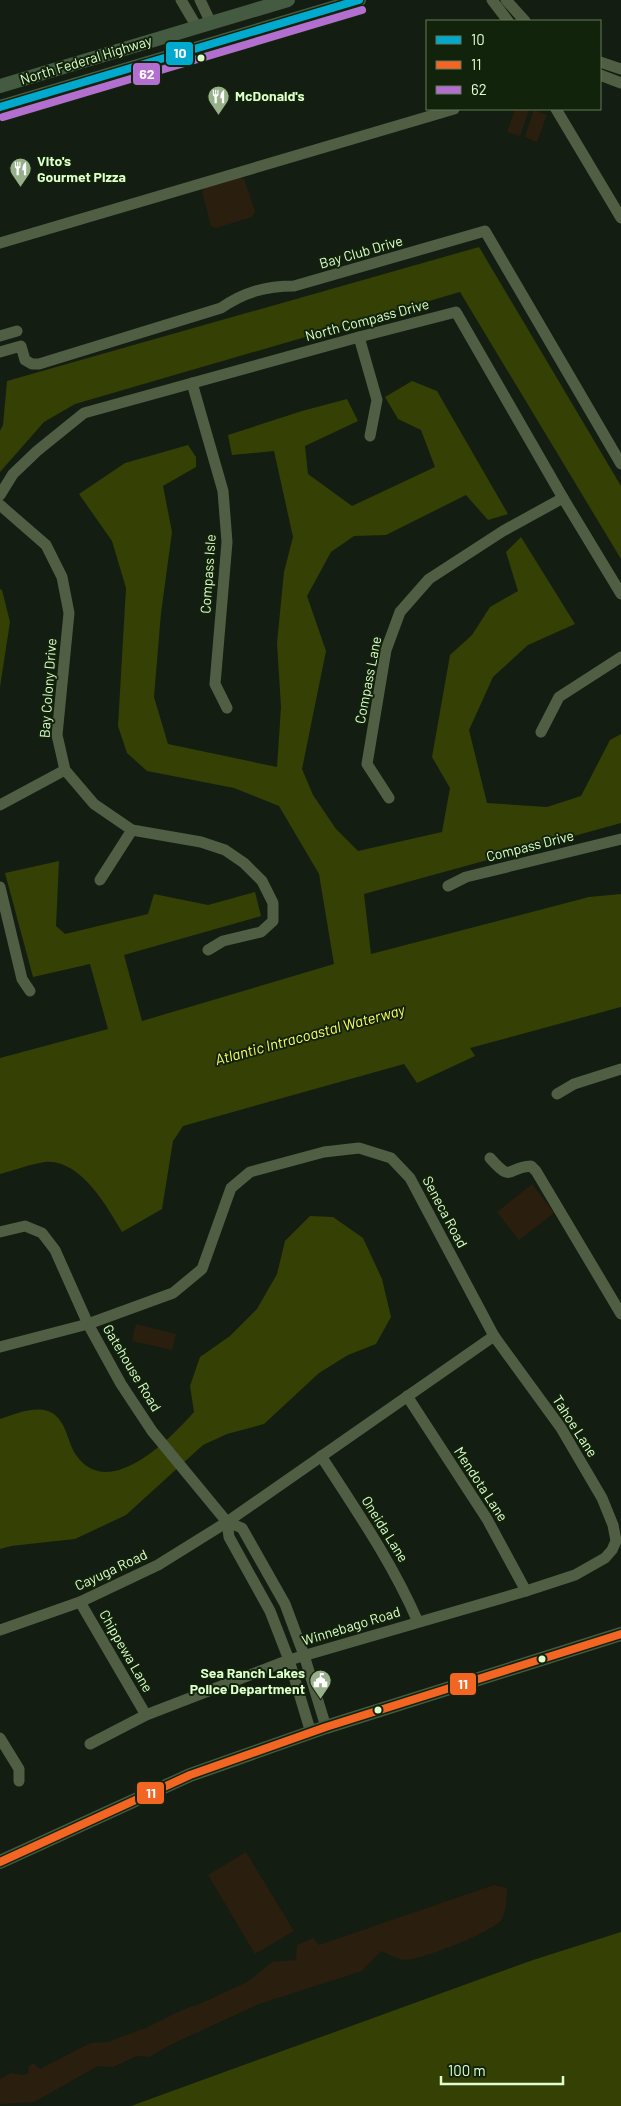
<svg xmlns="http://www.w3.org/2000/svg" width="621" height="2106" viewBox="0 0 621 2106" font-family="Barlow,sans-serif">
<style>
.green{fill:#2a1e0e}
.water{fill:#354005}
.lines{fill:none;stroke-linecap:round;stroke-linejoin:round}
.minor{stroke:#505f44;stroke-width:11}
.major{stroke:#445b41;stroke-width:14}
.bus-1-casing{stroke:#12230b;stroke-width:11}
.bus-2-casing{stroke:#12230b;stroke-width:11}
.bus-3-casing{stroke:#12230b;stroke-width:11}
.bus-1{stroke:#00a9ce;stroke-width:8}
.bus-2{stroke:#f26522;stroke-width:8}
.bus-3{stroke:#b36fd0;stroke-width:8}
.bus-dot{fill:#deffcd;stroke:#12230b;stroke-width:2}
.labels{text-anchor:middle;stroke-width:4;stroke-linejoin:round;paint-order:stroke}
.street-label{font-size:14px;fill:#deffcd;stroke:#12230b}
.poi-label{font-size:14px;font-weight:bold;fill:#deffcd;stroke:#12230b;text-anchor:start}
.water-label{font-size:15px;font-style:italic;fill:#ffff5b;stroke:#12230b}
.line-badge{stroke:#12230b;stroke-width:2}
.badge-label{font-size:14px;text-anchor:middle;font-weight:bold;fill:#fff}
</style>
<rect width="100%" height="100%" fill="#141d11"/>
<g class="green">
<polygon points="515,109 529,109 520,136 507,132"/>
<polygon points="534,110 547,115 537,142 525,137"/>
<polygon points="240,178 244,179 255,211 252,217 216,228 211,226 202,192 205,187"/>
<polygon points="532,1184 554,1213 519,1240 497,1212"/>
<polygon points="136,1324 176,1334 172,1350 132,1341"/>
<polygon points="246,1852 294,1931 255,1954 208,1875"/>
<path d="M 494,1885 L 507,1888 C 507,1897 506,1911 502,1919 C 494,1932 422,1959 406,1960 C 399,1960 388,1954 381,1951 L 362,1971 L 259,2004 L 172,2044 L 149,2057 L 137,2056 L 113,2067 L 98,2066 L 34,2102 L 0,2104 L 0,2079 L 11,2073 L 23,2075 L 29,2073 L 28,2067 L 33,2063 L 40,2069 L 90,2043 L 107,2042 L 146,2028 L 180,2011 L 204,2002 L 249,1981 L 272,1962 L 296,1960 L 297,1945 L 313,1938 L 319,1945 Z"/>
</g>
<g class="water">
<polygon points="479,247 621,486 621,559 460,292 75,404 44,422 0,472 0,431 3,425 7,381"/>
<path d="M 412,381 L 437,391 L 508,514 L 488,520 L 466,495 L 386,535 L 354,536 L 331,552 L 307,596 L 326,651 L 302,769 L 313,795 L 336,829 L 358,851 L 442,832 L 450,788 L 432,757 L 450,655 L 472,635 L 490,607 L 518,591 L 506,552 L 521,537 L 575,624 L 528,645 L 493,677 L 469,730 L 487,803 L 547,807 L 581,796 L 610,740 L 621,734 L 621,823 L 364,894 L 371,954 L 589,897 L 621,894 L 621,1007 L 470,1048 L 475,1056 L 417,1083 L 404,1064 L 183,1126 L 173,1141 L 162,1209 L 122,1232 C 107,1207 81,1159 45,1162 C 31,1164 15,1170 0,1174 L 0,1058 L 108,1029 L 90,964 L 33,977 L 5,873 L 59,861 L 56,926 L 65,934 L 148,914 L 154,894 L 208,905 L 255,892 L 261,916 L 124,955 L 142,1021 L 334,964 L 319,874 L 279,806 L 234,788 L 147,771 L 127,753 L 118,726 L 126,588 L 112,541 L 79,494 L 125,463 L 188,445 L 196,457 L 196,467 L 163,486 L 172,532 L 161,613 L 154,697 L 168,744 L 277,767 L 281,707 L 277,643 L 284,572 L 293,537 L 274,451 L 232,455 L 228,435 L 302,411 L 347,399 L 358,421 L 305,446 L 308,474 L 352,506 L 435,467 L 421,430 L 398,419 L 385,397 Z"/>
<polygon points="0,589 2,590 10,622 0,687"/>
<path d="M 310,1216 L 333,1217 L 363,1238 L 382,1279 L 391,1317 L 376,1344 L 348,1355 L 319,1373 L 264,1424 L 227,1434 L 203,1445 L 126,1515 L 75,1539 L 11,1546 L 0,1549 L 0,1419 C 16,1414 40,1403 55,1415 C 67,1425 68,1443 76,1455 C 109,1502 170,1439 194,1412 L 190,1386 L 200,1357 L 230,1336 L 257,1309 L 277,1274 L 285,1241 Z"/>
<polygon points="621,1932 621,2106 131,2106 533,1960"/>
</g>
<g class="lines">
<g class="minor">
<polyline points="181,0 197,27"/>
<polyline points="200,0 211,23"/>
<polyline points="492,0 508,21"/>
<polyline points="506,0 525,21"/>
<polyline points="600,62 621,69"/>
<polyline points="600,75 621,83"/>
<polyline points="556,109 621,218"/>
<polyline points="0,243 454,109"/>
<polyline points="0,336 17,331"/>
<polyline points="359,337 377,400 370,436"/>
<path d="M 0,352 L 21,346 L 25,360 L 32,364 L 39,364 L 221,308 C 244,292 266,286 294,286 L 485,231 L 621,464"/>
<polyline points="192,383 223,491 227,542 215,684 227,708"/>
<polyline points="0,495 13,474 37,451 84,413 359,337 456,312 563,498 621,594"/>
<polyline points="0,505 46,545 62,577 69,613 57,735 65,770 94,804 132,830 201,842 225,850 244,863 262,881 273,903 273,921 261,932 223,941 208,950"/>
<polyline points="541,732 559,697 621,657"/>
<polyline points="389,798 367,764 386,650 400,612 429,579 503,531 563,498"/>
<polyline points="0,805 65,770"/>
<polyline points="100,880 132,830"/>
<polyline points="448,886 466,877 621,839"/>
<polyline points="0,887 22,979 30,991"/>
<polyline points="557,1094 574,1084 621,1069"/>
<path d="M 490,1158 C 513,1184 506,1167 531,1166 L 536,1171 L 621,1314"/>
<polyline points="0,1232 25,1226 42,1233 55,1250 88,1324 121,1384 152,1431 227,1522 242,1528 285,1604 304,1655 326,1727"/>
<polyline points="0,1347 88,1324 173,1293 202,1269 231,1188 250,1172 324,1152 359,1148 391,1158 410,1178 494,1336 561,1428 602,1498 613,1525 616,1541 612,1550 605,1558 575,1575 526,1591 289,1660 146,1715 90,1744"/>
<polyline points="407,1396 487,1519 526,1591"/>
<path d="M 321,1456 C 356,1510 392,1562 418,1622"/>
<polyline points="227,1522 229,1537 270,1611 289,1660 311,1733"/>
<polyline points="80,1602 146,1715"/>
<polyline points="0,1630 80,1602 158,1565 227,1522 494,1336"/>
<polyline points="0,1738 19,1769 19,1781"/>
</g>
<g class="major">
<polyline points="0,86 288,0"/>
<polyline points="0,107 359,0"/>
<polyline points="0,1862 190,1775 326,1727 621,1634"/>
</g>
<defs>
<polyline id="bus-1" points="0,107 359,0"/>
<polyline id="bus-2" points="0,1862 190,1775 326,1727 621,1634"/>
<polyline id="bus-3" points="3,117 362,10"/>
</defs>
<use href="#bus-1" class="bus-1-casing"/>
<use href="#bus-2" class="bus-2-casing"/>
<use href="#bus-3" class="bus-3-casing"/>
<use href="#bus-1" class="bus-1"/>
<use href="#bus-2" class="bus-2"/>
<use href="#bus-3" class="bus-3"/>
</g>
<defs>
<symbol id="restaurant-pin" viewBox="-11 -11 22 30"><path d="M0 17L-7.5 6A9.5 9.5 0 1 1 7.5 6Z" fill="#97b08b" stroke="#12230b"/><path d="M-5-6h1v4h1v-4h1v4h1v-4h1v5L-1.5 .5V6h-2V.5L-5-1ZM5-6V6H3V1.5H1.5Q1.5-4 5-6Z" fill="#fff"/></symbol>
<symbol id="civic-pin" viewBox="-11 -11 22 30"><path d="M0 17L-7.5 6A9.5 9.5 0 1 1 7.5 6Z" fill="#97b08b" stroke="#12230b"/><path d="M-.6-6.5H3V-4.5H.6V-3L4-1V1h2V6H-6V1h2V-1L-.6-3ZM-1.2 2.5V6h2.4V2.5Z" fill="#fff"/></symbol>
</defs>
<g fill-rule="evenodd">
<use href="#restaurant-pin" x="206" y="84" width="25" height="34"/>
<use href="#restaurant-pin" x="8" y="156" width="25" height="34"/>
<use href="#civic-pin" x="308" y="1668" width="25" height="34"/>
</g>
<g class="bus-dot">
<circle cx="201" cy="58" r="4.5"/>
<circle cx="542" cy="1659" r="4.5"/>
<circle cx="378" cy="1710" r="4.5"/>
</g>
<g class="labels">
<g class="street-label">
<text transform="translate(86 60) rotate(-17)" y="5">North Federal Highway</text>
<text transform="translate(361 252) rotate(-16)" y="5">Bay Club Drive</text>
<text transform="translate(367 320) rotate(-15)" y="5">North Compass Drive</text>
<text transform="translate(208 574) rotate(-86)" y="5">Compass Isle</text>
<text transform="translate(368 680) rotate(-79)" y="5">Compass Lane</text>
<text transform="translate(48 688) rotate(-86)" y="5">Bay Colony Drive</text>
<text transform="translate(530 846) rotate(-14)" y="5">Compass Drive</text>
<text transform="translate(445 1212) rotate(62)" y="5">Seneca Road</text>
<text transform="translate(132 1368) rotate(59)" y="5">Gatehouse Road</text>
<text transform="translate(575 1426) rotate(57)" y="5">Tahoe Lane</text>
<text transform="translate(481 1484) rotate(57)" y="5">Mendota Lane</text>
<text transform="translate(385 1529) rotate(58)" y="5">Oneida Lane</text>
<text transform="translate(111 1570) rotate(-25)" y="5">Cayuga Road</text>
<text transform="translate(351 1626) rotate(-17)" y="5">Winnebago Road</text>
<text transform="translate(126 1651) rotate(60)" y="5">Chippewa Lane</text>
</g>
<g class="poi-label">
<text x="235" y="101">McDonald's</text>
<text x="37" y="166">Vito's<tspan x="37" dy="16">Gourmet Pizza</tspan></text>
<text x="305" y="1678" text-anchor="end">Sea Ranch Lakes<tspan x="305" dy="16">Police Department</tspan></text>
</g>
<g class="water-label">
<text transform="translate(310 1035) rotate(-15)" y="5">Atlantic Intracoastal Waterway</text>
</g>
</g>
<g class="line-badge">
<rect x="165" y="41" width="29" height="25" rx="5" fill="#00a9ce"/>
<rect x="132" y="62" width="29" height="24" rx="5" fill="#b36fd0"/>
<rect x="449" y="1672" width="28" height="24" rx="5" fill="#f26522"/>
<rect x="136" y="1781" width="29" height="24" rx="5" fill="#f26522"/>
</g>
<g class="badge-label">
<text x="180" y="58">10</text>
<text x="147" y="79">62</text>
<text x="463" y="1689">11</text>
<text x="151" y="1798">11</text>
</g>
<rect x="426" y="20" width="175" height="90" fill="#12230b" stroke="#647b59"/>
<rect x="436" y="36" width="25" height="8" fill="#00a9ce" stroke="#647b59"/>
<text x="471" y="45" font-size="15" fill="#deffcd">10</text>
<rect x="436" y="61" width="25" height="8" fill="#f26522" stroke="#647b59"/>
<text x="471" y="70" font-size="15" fill="#deffcd">11</text>
<rect x="436" y="86" width="25" height="8" fill="#b36fd0" stroke="#647b59"/>
<text x="471" y="95" font-size="15" fill="#deffcd">62</text>
<path d="M441 2076v8h122v-8" fill="none" stroke="#deffcd" stroke-width="2.5"/>
<text x="448" y="2076" font-size="15" fill="#deffcd" stroke="#12230b" stroke-width="4" paint-order="stroke">100 m</text>
</svg>
